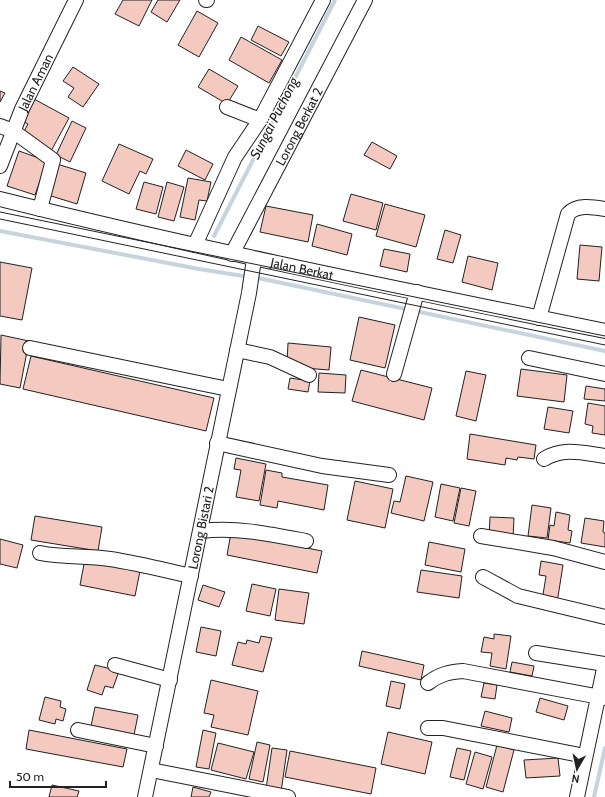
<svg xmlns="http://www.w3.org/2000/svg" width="605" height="797" viewBox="0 0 605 797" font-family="Cabin,sans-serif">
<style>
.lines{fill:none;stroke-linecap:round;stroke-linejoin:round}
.stream{stroke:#c7d3dd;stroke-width:4}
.building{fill:#f3c9c0;stroke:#222}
.minor-casing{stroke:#222;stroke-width:16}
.minor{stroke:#fff;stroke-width:14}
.tram{stroke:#222;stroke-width:1}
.labels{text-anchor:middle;stroke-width:3;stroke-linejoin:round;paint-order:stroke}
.street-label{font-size:13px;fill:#222;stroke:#fff}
.water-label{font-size:14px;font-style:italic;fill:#222;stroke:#fff}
</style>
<rect width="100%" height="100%" fill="#fff"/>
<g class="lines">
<g class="stream">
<polyline points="0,231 199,269 263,279 605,351"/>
<polyline points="214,236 335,0"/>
<polyline points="594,797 605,748"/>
</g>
</g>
<g class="building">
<polygon points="123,0 152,0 139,26 115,14"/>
<polygon points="158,0 180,0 167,22 151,12"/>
<polygon points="197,11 218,23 199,57 178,45"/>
<polygon points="258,26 289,42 281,56 251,40"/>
<polygon points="241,37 282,60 269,83 229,60"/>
<polygon points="73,67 99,84 83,107 68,97 74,88 63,81"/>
<polygon points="209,69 238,86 227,104 198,87"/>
<polygon points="0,91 5,93 0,102"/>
<polygon points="34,99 69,118 51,151 22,135 28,124 22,121"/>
<polygon points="72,121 86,128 70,162 56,155"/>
<polygon points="372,142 397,156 390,169 364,155"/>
<polygon points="119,144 153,159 146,174 140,171 129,194 102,181"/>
<polygon points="186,150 213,164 205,180 178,166"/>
<polygon points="19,151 47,161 35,195 7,186"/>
<polygon points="57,164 86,173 77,204 48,195"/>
<polygon points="188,178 211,182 207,201 199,200 195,220 180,217"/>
<polygon points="144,182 163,187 156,214 136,209"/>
<polygon points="167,182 184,187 174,221 158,217"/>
<polygon points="351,194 383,203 376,230 343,221"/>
<polygon points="385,204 425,215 416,247 376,236"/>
<polygon points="266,206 313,215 308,242 260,232"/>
<polygon points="317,224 352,234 347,255 312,246"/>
<polygon points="445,230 461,235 453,263 437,259"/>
<polygon points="580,245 602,247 599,281 577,279"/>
<polygon points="384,249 410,254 407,272 380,266"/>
<polygon points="468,256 498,263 492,290 462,282"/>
<polygon points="0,262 32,268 22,320 0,316"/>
<polygon points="359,317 395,325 385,368 350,360"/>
<polygon points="1,335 29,341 20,388 0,384"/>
<polygon points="288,343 331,347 329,370 292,367 287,362"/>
<polygon points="31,356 214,398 206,431 23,389"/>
<polygon points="521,369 567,375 564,402 517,396"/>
<polygon points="361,370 432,388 424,420 352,401"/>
<polygon points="466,371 486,375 476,421 456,416"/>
<polygon points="319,373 346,375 345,393 318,392"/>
<polygon points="290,378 310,381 308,392 288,389"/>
<polygon points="586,386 605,389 605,401 584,399"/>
<polygon points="588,403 605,406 605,435 592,433 593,426 585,424"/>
<polygon points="548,407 573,411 569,433 544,429"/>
<polygon points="470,434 536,445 534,459 518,457 517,460 506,458 505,465 467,459"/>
<polygon points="236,458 266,464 259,501 236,497 241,470 234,469"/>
<polygon points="266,470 282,473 282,477 328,485 324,510 278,501 277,508 260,505"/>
<polygon points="406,476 433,482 424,521 391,513 394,501 400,502"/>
<polygon points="355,481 393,489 385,528 347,520"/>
<polygon points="441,484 460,488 453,521 435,517"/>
<polygon points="461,488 476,491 469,526 454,523"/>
<polygon points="532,505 551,508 547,538 528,536"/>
<polygon points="556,512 570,515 568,530 572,531 570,543 548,540 550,525 554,526"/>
<polygon points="35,516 102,527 98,551 31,540"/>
<polygon points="490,517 514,518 513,538 489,537"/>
<polygon points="585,518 604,521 603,532 605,533 605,547 581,543"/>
<polygon points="231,533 322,551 317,573 227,555"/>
<polygon points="0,539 23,545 17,568 0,564"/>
<polygon points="429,542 465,549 461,572 425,565"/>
<polygon points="85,559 140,571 135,596 80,585"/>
<polygon points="541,561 563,565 557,603 542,601 546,576 539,575"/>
<polygon points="421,570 462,576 459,598 417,592"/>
<polygon points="252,584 276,589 270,616 246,611"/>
<polygon points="203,585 225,592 219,607 198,600"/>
<polygon points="279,589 309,593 304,624 275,620"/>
<polygon points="201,627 221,631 216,656 196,652"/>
<polygon points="494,634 511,636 506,669 490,666 492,653 481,652 484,637 494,639"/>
<polygon points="261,636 272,638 263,672 232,665 238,642 246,644 247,640 259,643"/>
<polygon points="362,651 424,665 421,680 359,666"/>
<polygon points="512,662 534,666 532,676 510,672"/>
<polygon points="95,665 119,671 113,688 105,686 102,695 87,690"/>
<polygon points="211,680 258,691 248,735 211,727 214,715 204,713"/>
<polygon points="391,681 405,684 400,709 386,706"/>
<polygon points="484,683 497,685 495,699 481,697"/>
<polygon points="45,697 61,701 60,707 66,709 63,721 56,719 55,724 39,720"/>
<polygon points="540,698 568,706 564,720 536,712"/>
<polygon points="95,707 138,715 134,735 91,726"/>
<polygon points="485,711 512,718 509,732 481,726"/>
<polygon points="29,730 127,749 123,767 26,749"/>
<polygon points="203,730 216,733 209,769 196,767"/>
<polygon points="388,732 432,742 425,774 381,764"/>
<polygon points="257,742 270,745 263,782 249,779"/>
<polygon points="218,743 254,752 246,779 211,770"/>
<polygon points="497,745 514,750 503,792 486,787"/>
<polygon points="272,748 287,750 281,792 266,789"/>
<polygon points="457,748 471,751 464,780 450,777"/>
<polygon points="290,751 376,768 371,794 285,777"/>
<polygon points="475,752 492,757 483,789 466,784"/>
<polygon points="558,758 560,776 526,778 524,760"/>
<polygon points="52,785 79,791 77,797 49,797"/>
<polygon points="193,787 211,792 209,797 191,797"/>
</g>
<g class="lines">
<defs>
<g id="minor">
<polyline points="206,0 207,0"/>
<polyline points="227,107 260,120"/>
<polyline points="0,126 13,131 53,160 40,209"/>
<path id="s1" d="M 0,166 L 22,109 L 76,0"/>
<path id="s2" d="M 0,199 C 200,249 403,290 605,331"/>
<polyline points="195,245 235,157 260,120 323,0"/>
<path id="s3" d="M 232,254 L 365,0"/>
<path d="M 539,318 L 568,214 C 577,204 593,207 605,209"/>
<polyline points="30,348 228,389"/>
<polyline points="237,350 270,357 309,375"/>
<polyline points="529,358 605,374"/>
<polyline points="394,374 417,292"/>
<polyline points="217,443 322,466 389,475"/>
<path d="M 544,459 C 564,447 583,453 605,456"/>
<path d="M 201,531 C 237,527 270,534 306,541"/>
<polyline points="481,536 553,548 605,562"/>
<path d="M 40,553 C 63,558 86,555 110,559 C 137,563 164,570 191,576"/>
<polyline points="483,577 518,596 605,617"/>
<polyline points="536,653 605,664"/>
<polyline points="115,665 170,680"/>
<path d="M 428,683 C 440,674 449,672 463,671 L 605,698"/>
<polyline points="428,728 443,728 585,756"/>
<polyline points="78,730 156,746"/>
<polyline points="151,770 288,797"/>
<path id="s4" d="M 145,797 L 249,293 L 254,259"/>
<polyline points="577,797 605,664"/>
</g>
</defs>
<use href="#minor" class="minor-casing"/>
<use href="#minor" class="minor"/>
<g class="tram">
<polyline points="0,212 605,336"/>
<polyline points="0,219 605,345"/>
</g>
</g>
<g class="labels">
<g class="street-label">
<text dy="5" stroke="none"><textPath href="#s1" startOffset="91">Jalan Aman</textPath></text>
<text dy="5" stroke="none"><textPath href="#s3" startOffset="144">Lorong Berkat 2</textPath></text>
<text dy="5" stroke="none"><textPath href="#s2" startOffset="310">Jalan Berkat</textPath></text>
<text dy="5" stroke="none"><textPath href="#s4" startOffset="275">Lorong Bistari 2</textPath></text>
</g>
<g class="water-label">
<text transform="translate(274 118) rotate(-63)" y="5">Sungai Puchong</text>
</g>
</g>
<g transform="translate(577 769) rotate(189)" stroke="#ffffff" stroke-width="3" paint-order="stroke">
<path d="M0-3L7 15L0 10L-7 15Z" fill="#222222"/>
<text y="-6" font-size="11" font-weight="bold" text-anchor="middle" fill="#222222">N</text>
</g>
<path d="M10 781v6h96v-6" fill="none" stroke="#222222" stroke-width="2"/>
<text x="16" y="781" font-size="12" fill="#222222" stroke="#ffffff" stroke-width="3" paint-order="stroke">50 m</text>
</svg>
